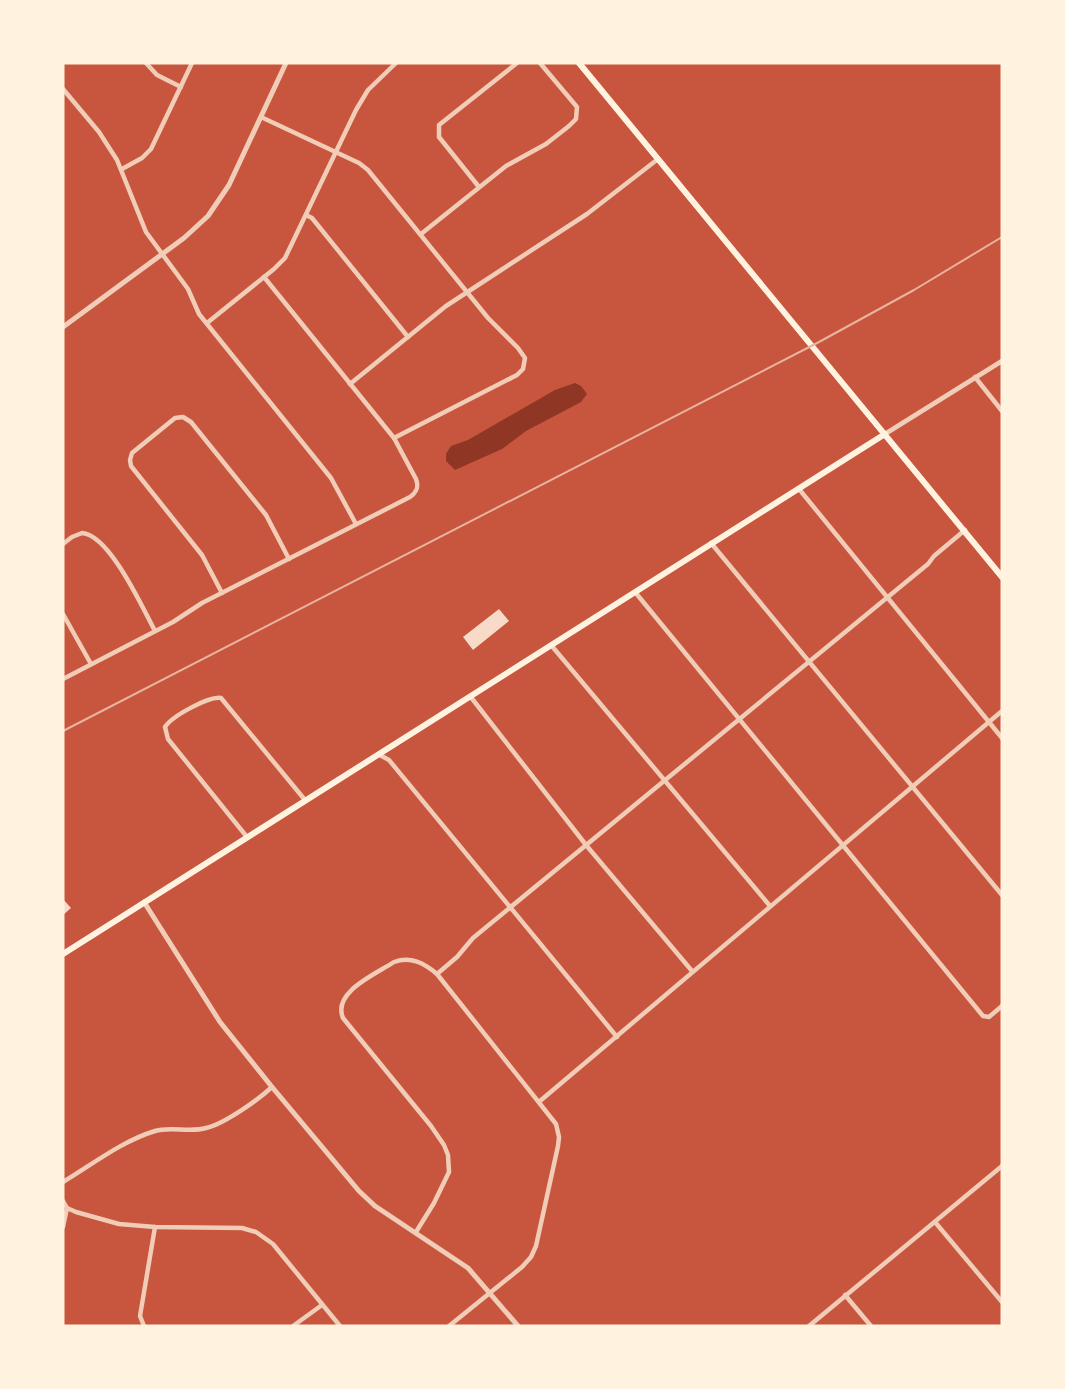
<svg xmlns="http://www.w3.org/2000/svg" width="1065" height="1389" viewBox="0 0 1065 1389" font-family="Bitter,serif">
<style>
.water{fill:#8f3625}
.building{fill:#f7dbc8}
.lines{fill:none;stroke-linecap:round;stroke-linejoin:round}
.minor{stroke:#f1ccb7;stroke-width:4.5}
.tertiary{stroke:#f1ccb7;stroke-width:5}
.secondary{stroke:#fff3e0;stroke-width:6}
.rail{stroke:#e9b49f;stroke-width:2}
</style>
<rect width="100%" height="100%" fill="#c8553d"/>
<polygon class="water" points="575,383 581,386 587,394 581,402 526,431 502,449 455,470 446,461 446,454 451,446 468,440 555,390"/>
<g class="building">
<polygon points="499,609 509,621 473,650 463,637"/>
<polygon points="63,899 71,908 63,915"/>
</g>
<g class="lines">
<g class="minor">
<polyline points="146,63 157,75 181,87"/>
<polyline points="63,89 99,132 117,160 146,232 188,289 199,314 331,478 356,524"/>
<polyline points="261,117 359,163 368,170 488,318 518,348 525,358 523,369 517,375 394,438"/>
<polyline points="122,169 142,158 151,149 192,63"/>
<polyline points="479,187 439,137 439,125 517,63"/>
<polyline points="306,215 312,218 408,337"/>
<polyline points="421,234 506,166 546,144 569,126 576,119 577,107 540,63"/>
<polyline points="207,323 274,269 285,258 356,110 368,90 396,63"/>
<polyline points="975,377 1002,411"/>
<polyline points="350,384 446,306 587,214 658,159"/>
<polyline points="799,489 1002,738"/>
<polyline points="711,543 1002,895"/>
<path d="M 63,544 L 72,537 L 82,533 C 110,535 143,609 155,631"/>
<polyline points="635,592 983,1016 989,1017 1002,1006"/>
<polyline points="222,593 202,555 131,466 130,460 132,453 175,418 183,417 191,422 266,515 289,559"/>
<polyline points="63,614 91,664"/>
<polyline points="551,645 770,906"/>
<path d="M 63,679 L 173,622 L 202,603 L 410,497 C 417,492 419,487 416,479 L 394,438 L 264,277"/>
<polyline points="470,696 586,845 692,971"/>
<polyline points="378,754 389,760 617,1037"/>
<path d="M 247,837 L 168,739 L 165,727 C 172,716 209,696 221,698 L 305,800"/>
<polyline points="437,974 457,957 473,938 928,564 934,556 965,530"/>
<polyline points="540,1101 1002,711"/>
<path d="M 63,1182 C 93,1164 122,1141 155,1131 C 171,1126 189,1133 206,1128 C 224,1124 258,1100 272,1087"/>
<polyline points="63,1201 67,1208 76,1212 119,1224 155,1227 242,1228 256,1232 273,1244 340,1326"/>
<polyline points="935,1222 1002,1302"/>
<polyline points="63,1227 67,1208"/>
<path d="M 416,1232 L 434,1203 L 449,1172 L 448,1155 L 444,1145 L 431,1126 L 343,1018 C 332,992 376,974 394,962 C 411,956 424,963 437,974 L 556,1124 L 559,1137 L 558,1146 L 536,1246 L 531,1257 L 522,1267 L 449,1326"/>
<polyline points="845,1295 871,1326"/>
<polyline points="144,1326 140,1316 155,1227"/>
<polyline points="293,1326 322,1305"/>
<polyline points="809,1326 1002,1166"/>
</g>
<g class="tertiary">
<polyline points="63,327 184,238 208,216 229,185 286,63"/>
<polyline points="885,434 1002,361"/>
<polyline points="144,902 220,1022 272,1087 359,1191 375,1206 468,1268 518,1326"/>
</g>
<g class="secondary">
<polyline points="579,63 1002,577"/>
<polyline points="63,954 885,434"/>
</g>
<polyline class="rail" points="63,731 819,342 914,290 1002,237"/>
</g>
<rect width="1065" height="1389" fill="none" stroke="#fff3e0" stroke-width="129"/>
</svg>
